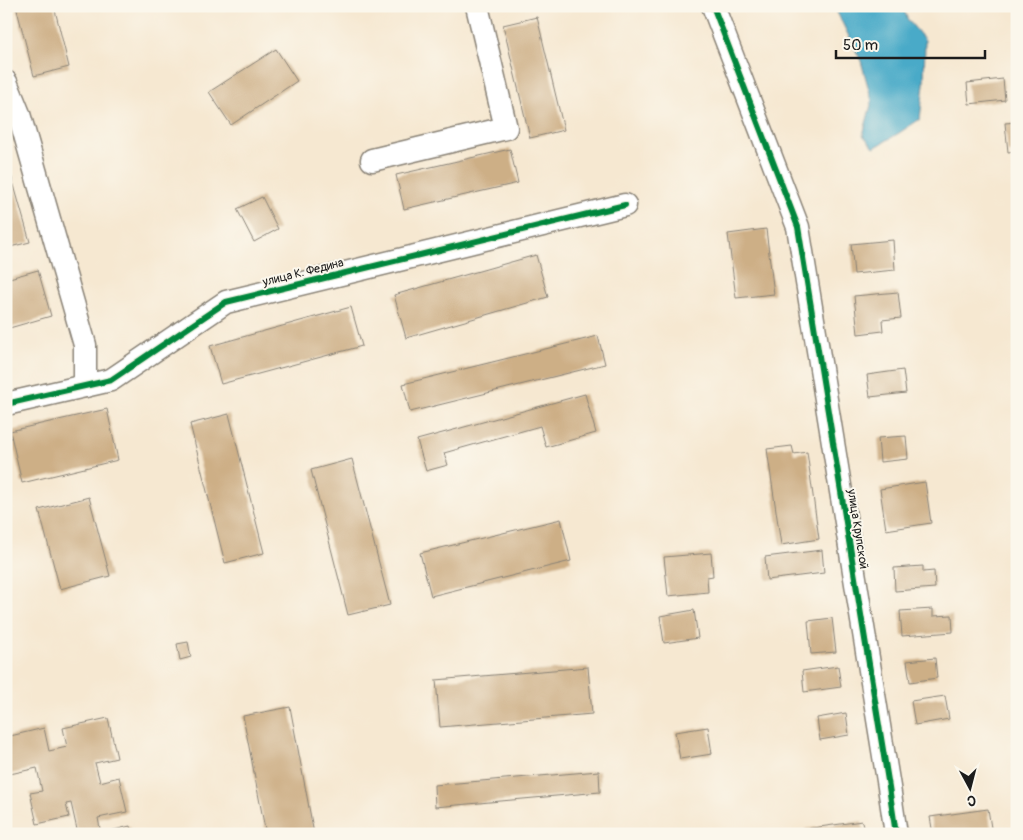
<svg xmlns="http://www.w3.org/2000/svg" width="1023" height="840" viewBox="0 0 1023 840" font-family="Pangolin,sans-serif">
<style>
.water{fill:#49aac8;stroke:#326372}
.building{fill:#cdaf86}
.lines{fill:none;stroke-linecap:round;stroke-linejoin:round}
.minor-casing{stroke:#898276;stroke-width:25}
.minor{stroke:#fff;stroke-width:22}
.cycleway-casing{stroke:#fbf7ec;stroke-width:9}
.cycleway{stroke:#00873e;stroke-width:6}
.labels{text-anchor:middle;stroke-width:4;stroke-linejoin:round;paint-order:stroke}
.street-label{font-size:12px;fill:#1c1c1c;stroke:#fbf7ec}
</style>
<rect width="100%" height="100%" fill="#fbf7ec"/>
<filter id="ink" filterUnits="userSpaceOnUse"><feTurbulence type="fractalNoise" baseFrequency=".02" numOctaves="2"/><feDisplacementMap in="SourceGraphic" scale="10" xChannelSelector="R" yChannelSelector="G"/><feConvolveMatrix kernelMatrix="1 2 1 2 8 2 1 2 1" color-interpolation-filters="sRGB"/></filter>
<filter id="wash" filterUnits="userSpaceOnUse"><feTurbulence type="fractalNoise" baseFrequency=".0096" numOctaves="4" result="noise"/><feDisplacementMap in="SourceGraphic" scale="20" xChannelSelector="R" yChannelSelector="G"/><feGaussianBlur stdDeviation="1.12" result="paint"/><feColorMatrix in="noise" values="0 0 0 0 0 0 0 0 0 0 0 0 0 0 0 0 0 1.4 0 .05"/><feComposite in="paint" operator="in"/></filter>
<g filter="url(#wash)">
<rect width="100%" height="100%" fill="#f6e8d1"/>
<polygon class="water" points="834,6 902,6 908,20 925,40 924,84 920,119 899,133 874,148 863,135 872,101 861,61"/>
<g id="blocks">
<g class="building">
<polygon points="16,6 54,6 69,67 34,76"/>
<polygon points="537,17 564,130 530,138 503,25"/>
<polygon points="276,49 297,81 231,125 209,92"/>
<polygon points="1003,79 1005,100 969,104 967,83"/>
<polygon points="1017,122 1017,151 1008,152 1005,123"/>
<polygon points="510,149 518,183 404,209 396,175"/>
<polygon points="6,157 30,242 6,248"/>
<polygon points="262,197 278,229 254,242 237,209"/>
<polygon points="766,229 774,294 736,298 728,234"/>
<polygon points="893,240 895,270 854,274 851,244"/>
<polygon points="536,255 548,297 406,338 394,295"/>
<polygon points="38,270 51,316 6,329 6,279"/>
<polygon points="898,292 901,318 882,320 883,331 858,334 854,296"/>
<polygon points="351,307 362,346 221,384 210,346"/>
<polygon points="598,336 605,364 410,412 403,384"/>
<polygon points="903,370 906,393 870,397 867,375"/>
<polygon points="585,394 596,433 546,447 540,426 444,453 448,465 426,471 417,440"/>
<polygon points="107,409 118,460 22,483 10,431"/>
<polygon points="229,414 264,553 225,563 190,424"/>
<polygon points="906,436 908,459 880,462 878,438"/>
<polygon points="792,446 794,454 807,452 819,539 781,545 767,449"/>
<polygon points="352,459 390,605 348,615 311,470"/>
<polygon points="925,482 931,523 886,530 880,489"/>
<polygon points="89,497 110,576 60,589 39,510"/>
<polygon points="561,519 571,561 431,596 420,553"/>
<polygon points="822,550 824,573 767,580 765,557"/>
<polygon points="711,553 713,576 707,577 708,592 668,596 664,557"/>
<polygon points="923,566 923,572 934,571 935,588 895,591 894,568"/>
<polygon points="933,609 933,616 952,615 953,632 902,636 900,611"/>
<polygon points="694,610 698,638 664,643 660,616"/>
<polygon points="832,618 836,652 811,654 808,621"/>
<polygon points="188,642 191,657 180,660 177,644"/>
<polygon points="935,658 937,678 910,682 907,661"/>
<polygon points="838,666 841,687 804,692 802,671"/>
<polygon points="588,667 592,714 440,727 436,680"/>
<polygon points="945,696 949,719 915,725 911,701"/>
<polygon points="290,707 314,834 266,834 243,716"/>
<polygon points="846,713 849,735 820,740 817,718"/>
<polygon points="108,718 117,758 95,763 100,782 119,777 127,812 98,818 101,834 78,834 71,803 66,804 69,817 37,824 30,793 42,791 37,768 10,774 6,757 6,737 44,728 49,751 67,747 63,728"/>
<polygon points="708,727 712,754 680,759 675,732"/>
<polygon points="599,771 600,792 435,807 434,785"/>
<polygon points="988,809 992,834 933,834 930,817"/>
<polygon points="862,821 864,834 806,834 805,829"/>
<polygon points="130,826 132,834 102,834 102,833"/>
</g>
</g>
</g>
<g filter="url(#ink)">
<use href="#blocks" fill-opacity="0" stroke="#898276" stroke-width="1"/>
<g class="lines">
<defs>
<g id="minor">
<polyline points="713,6 798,227 889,787 896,834"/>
<polyline points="6,82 19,114 85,345 85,386"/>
<polyline points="372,160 506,128 477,6"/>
<polyline points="6,404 111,380 226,302 625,205"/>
</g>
</defs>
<use href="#minor" class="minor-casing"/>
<use href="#minor" class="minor"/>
<defs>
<g id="cycleway">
<polyline points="713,6 798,227 889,787 896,834"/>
<polyline points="6,404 111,380 226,302 625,205"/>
</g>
</defs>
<use href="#cycleway" class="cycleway-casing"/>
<use href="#cycleway" class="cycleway"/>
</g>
</g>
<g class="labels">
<g class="street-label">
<text transform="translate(303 272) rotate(-14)" y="4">улица К. Федина</text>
<text transform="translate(858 529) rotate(81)" y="4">улица Крупской</text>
</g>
</g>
<rect width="1023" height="840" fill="none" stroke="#fbf7ec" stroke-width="25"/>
<g transform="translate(970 788) rotate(173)" stroke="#fbf7ec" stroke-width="4" paint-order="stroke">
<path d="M0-4L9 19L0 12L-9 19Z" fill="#1c1c1c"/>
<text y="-8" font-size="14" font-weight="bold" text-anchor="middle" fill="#1c1c1c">С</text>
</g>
<path d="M836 50v8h149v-8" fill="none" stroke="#1c1c1c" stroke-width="2.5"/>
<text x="843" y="50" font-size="15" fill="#1c1c1c" stroke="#fbf7ec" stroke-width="4" paint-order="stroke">50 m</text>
</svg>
